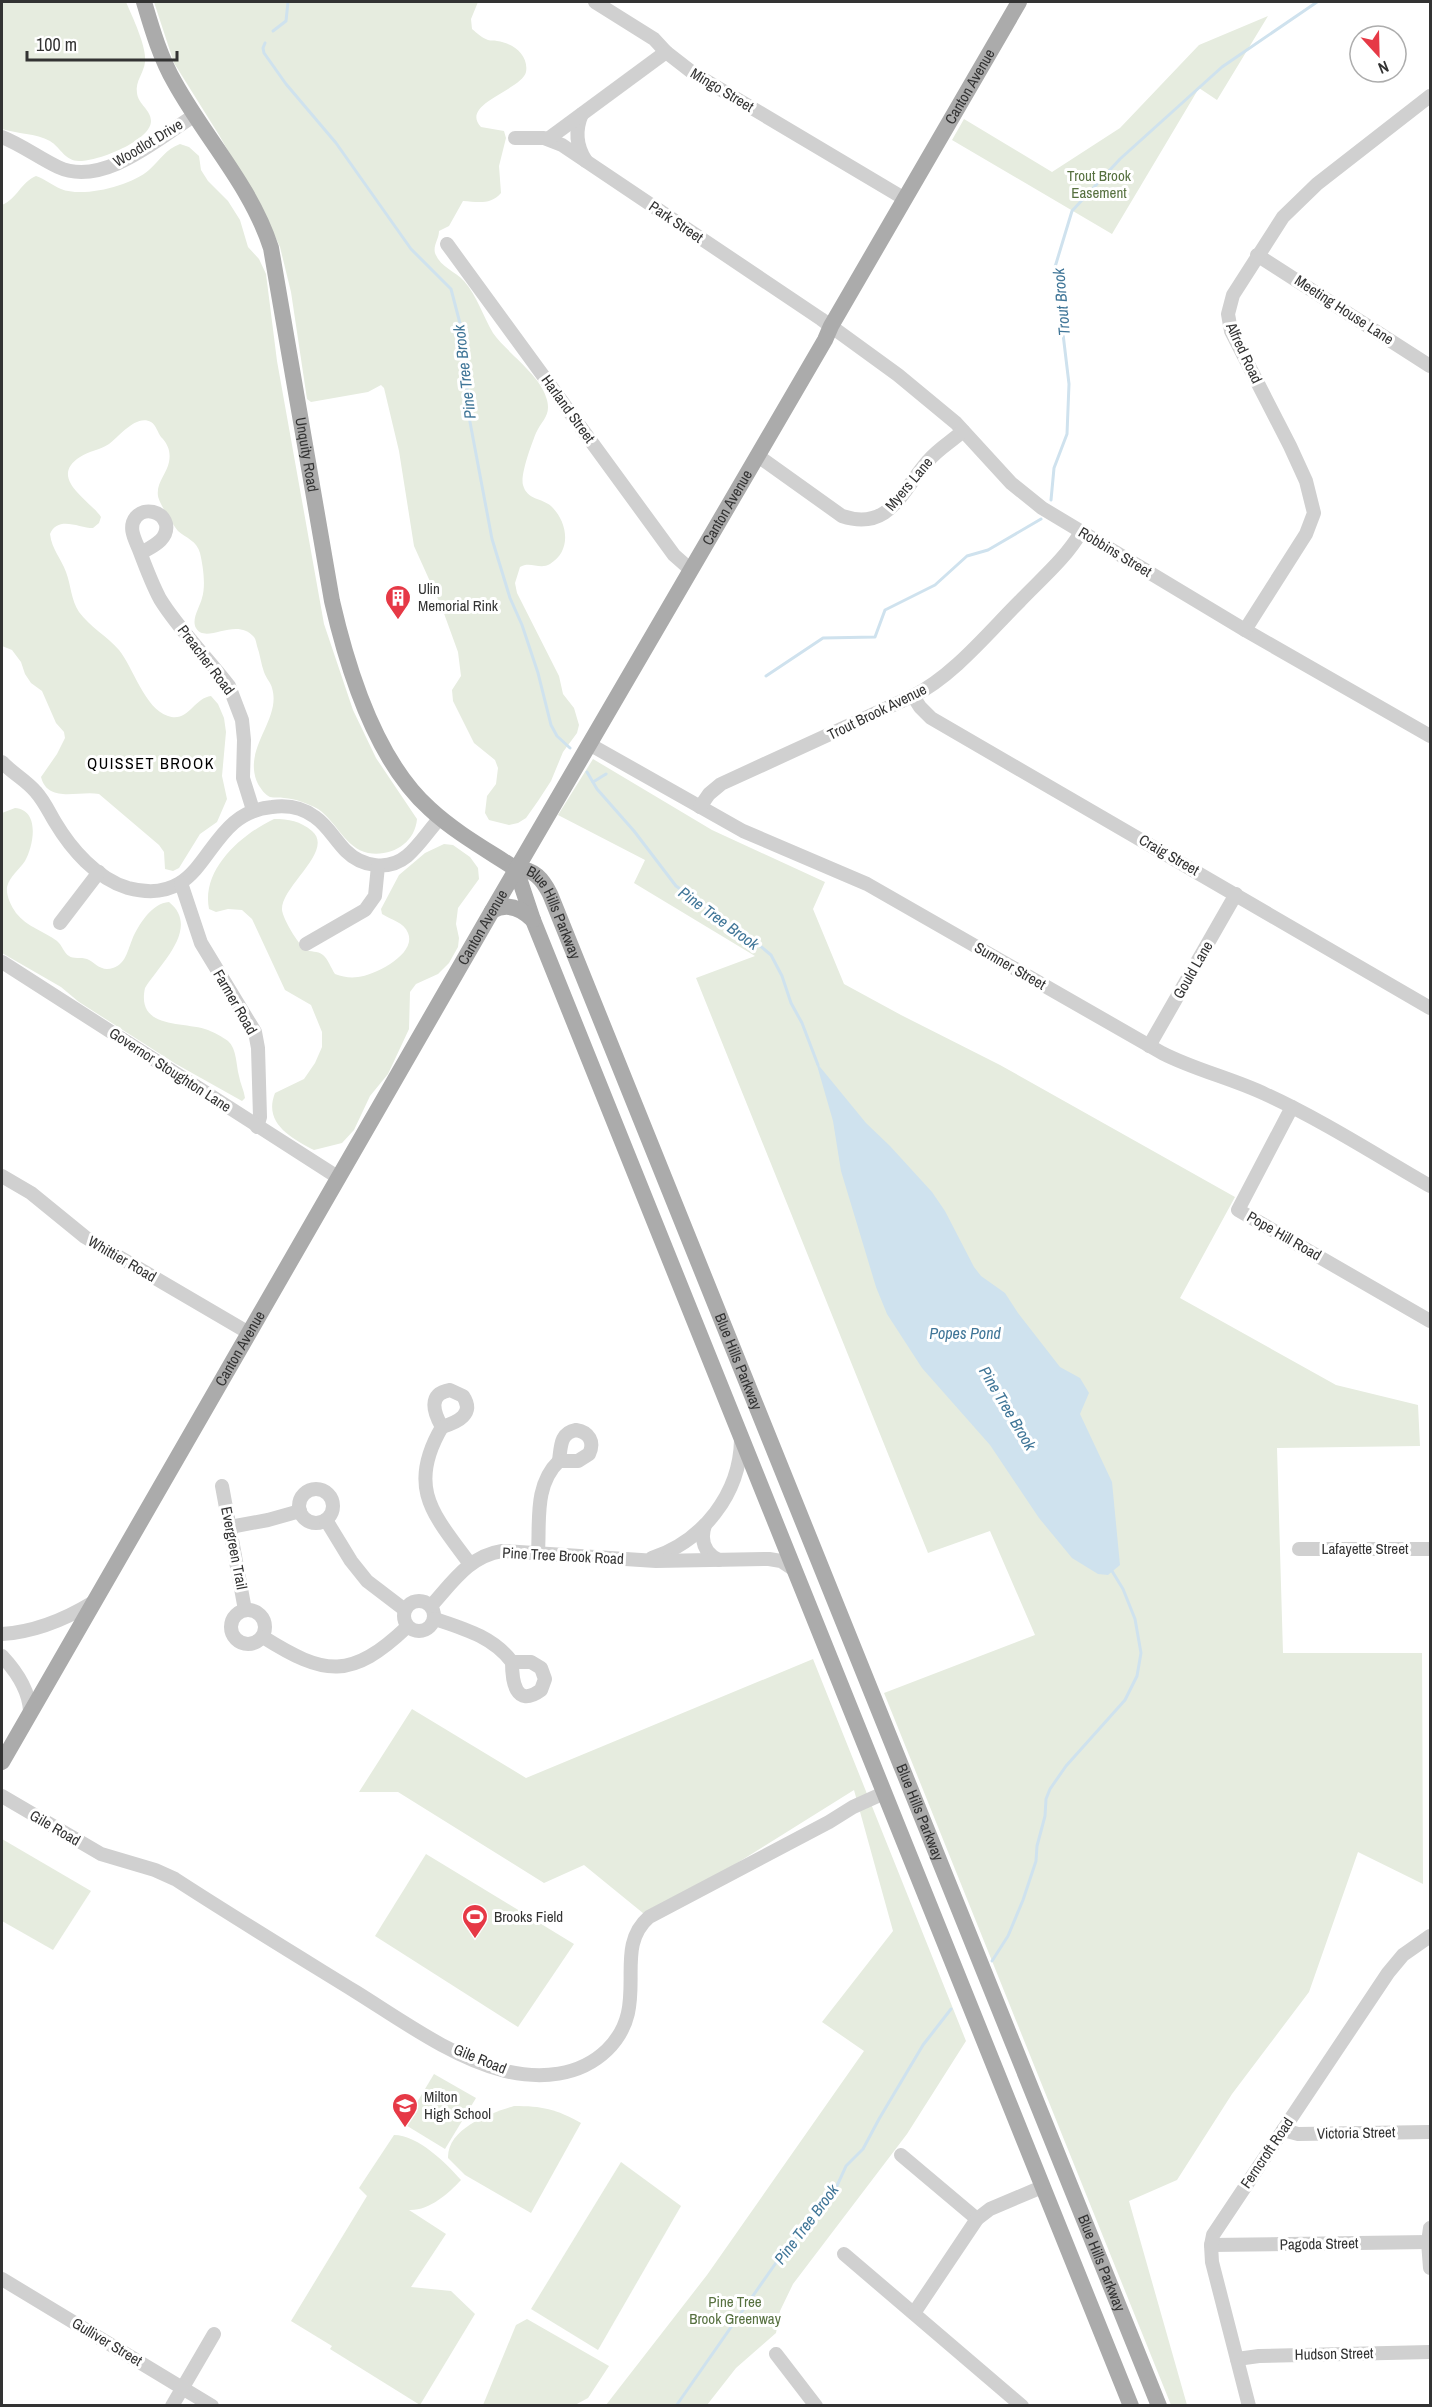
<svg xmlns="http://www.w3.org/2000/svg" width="1432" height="2407" viewBox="0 0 1432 2407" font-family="'Archivo Narrow',sans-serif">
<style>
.green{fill:#e6ecdf}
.water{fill:#cfe2ee}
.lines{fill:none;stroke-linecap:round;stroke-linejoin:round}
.stream{stroke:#cfe2ee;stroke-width:3}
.minor{stroke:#d0d0d0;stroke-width:14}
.major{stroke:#ababab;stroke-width:16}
.labels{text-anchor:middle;stroke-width:6;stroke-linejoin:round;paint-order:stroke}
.street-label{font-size:15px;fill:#333;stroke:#fff}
.park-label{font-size:15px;fill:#56703f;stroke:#fff}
.poi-label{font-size:15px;fill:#333;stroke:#fff;text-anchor:start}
.water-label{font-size:16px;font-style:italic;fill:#3f7597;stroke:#fff}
.neighbourhood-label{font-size:16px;letter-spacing:1.5px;fill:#000;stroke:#fff}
</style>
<rect width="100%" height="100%" fill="#fff"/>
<g class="green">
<path d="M 2,2 L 126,2 C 132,16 147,47 145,62 C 144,73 135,81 137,93 C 138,104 151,110 151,121 C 151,141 96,162 79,161 C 65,161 61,148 50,141 C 36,133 17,134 2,129 Z"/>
<path d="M 154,2 L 478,2 L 471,19 L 472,29 C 477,33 482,38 488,40 C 491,41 494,40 497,41 C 513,43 529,55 526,72 C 522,90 459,104 481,127 L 504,131 L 506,138 L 499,166 L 501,193 C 491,205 478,202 463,201 L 449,226 L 439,231 C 439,239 433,245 435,253 C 440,267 455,271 464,281 C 477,296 483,316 493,333 C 508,354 541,375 547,400 C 551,416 542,420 536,433 C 532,443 520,475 523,485 C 527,500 542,498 551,506 C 568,522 572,551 550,564 C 540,570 530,561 520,567 L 515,583 L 517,593 L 559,676 L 563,694 L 574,708 L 579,725 L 577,733 L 563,752 L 551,781 L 538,801 L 526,818 L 518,823 L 509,825 L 489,820 L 485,813 L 487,796 L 496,784 L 498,768 L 495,760 L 474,743 L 453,701 L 452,690 L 461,676 L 458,652 L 442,608 L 414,546 L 399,451 L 384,388 L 381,385 L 368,392 L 311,402 L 307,399 L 291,292 L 280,247 L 265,215 L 219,135 L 174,63 Z"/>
<polygon points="1268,16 1217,100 1199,88 1112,234 952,140 964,119 1052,172 1120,128 1199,45"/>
<path d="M 180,144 L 189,147 L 199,156 L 201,170 L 208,181 L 228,201 L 240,220 L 248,247 L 259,259 L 266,274 L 277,361 L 324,624 L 353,710 L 376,758 L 417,819 C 415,843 392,857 368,853 C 345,848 337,822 318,809 C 307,803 296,799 284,798 C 280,797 274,798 270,797 C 265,795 261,789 258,784 C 241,749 282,720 272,688 C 271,683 266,678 264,672 C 261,664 260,654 257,646 C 256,642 256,640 254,637 C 236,616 206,645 196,628 C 191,619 200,607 202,598 C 206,585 203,566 200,553 C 197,541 186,538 178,531 C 173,525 159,503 158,496 C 156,483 167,473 169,462 C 171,452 168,444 161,437 C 158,433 156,425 151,422 C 136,414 119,437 109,444 C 100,450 89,451 80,457 C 47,478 91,501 101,517 L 99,523 L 93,528 C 79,528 58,515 50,534 C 52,550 61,558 66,572 C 71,585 71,600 79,612 C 90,627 107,636 119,650 C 133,667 145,709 168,716 C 188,723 194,698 211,696 L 218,704 L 224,718 L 226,732 L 222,776 L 227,799 L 217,822 L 200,834 L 179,868 L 173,871 L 165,869 L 164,852 L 159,845 L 99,794 C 79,790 48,804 41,777 L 57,754 L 65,738 L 64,732 L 56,723 L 42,691 L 31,683 L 25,674 L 21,662 L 12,650 L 2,646 L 2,205 C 17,199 21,182 36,176 C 45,179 52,185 61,189 C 83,198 131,186 149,170 C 160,160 166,149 180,144 Z"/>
<polygon points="593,759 712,830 825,882 813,909 844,984 901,1015 1000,1065 1235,1197 1180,1298 1336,1385 1418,1405 1420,1446 1277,1448 1283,1653 1422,1653 1423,1884 1358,1852 1309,1992 1232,2094 1177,2180 1129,2201 1187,2405 1171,2405 884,1693 1035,1635 990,1531 928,1553 696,978 755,956 634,883 645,860 558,815"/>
<path d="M 15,808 C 40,810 34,845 25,861 C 19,870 10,876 7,887 C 6,896 11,906 16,913 C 27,927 44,931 57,941 C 62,945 64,953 69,956 C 73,959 81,957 87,959 C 94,962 99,969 107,969 C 125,968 127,952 132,940 C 138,925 152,903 169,902 C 201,928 160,964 145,988 C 136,1030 184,1021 208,1030 C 213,1032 223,1037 228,1041 C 237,1049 236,1065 239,1076 C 240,1083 244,1090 245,1098 L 242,1101 L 176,1064 L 79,1002 L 61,987 L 2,953 L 2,813 Z"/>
<path d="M 274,819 C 289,819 300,821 312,831 C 335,851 281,886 282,910 C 283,919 298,944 305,949 C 311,953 317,950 323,955 C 328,959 331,968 335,974 C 343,977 350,978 358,977 C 375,975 417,954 408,933 C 404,922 391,920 382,914 L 381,909 L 399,875 L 425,853 L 444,844 L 453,845 L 470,857 L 478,868 L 479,879 L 458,908 L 456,924 L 459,938 L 458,947 L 449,963 L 438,974 L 416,984 L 410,992 L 409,1029 L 388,1074 L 370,1096 L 354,1130 L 342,1143 L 314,1150 C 291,1138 263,1123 275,1093 L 304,1079 L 315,1063 L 322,1047 L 322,1032 L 311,1005 L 285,990 L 252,919 L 242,910 L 228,909 L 216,912 L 209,909 C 201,869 242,834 274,819 Z"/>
<polygon points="813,1659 966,2041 907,2134 793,2284 780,2311 776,2333 736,2368 707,2405 606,2405 707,2275 864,2051 822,2022 893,1931 854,1790 649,1918 584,1865 544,1883 398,1792 359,1792 412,1709 526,1778"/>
<polygon points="2,1839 91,1891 53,1950 2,1921"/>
<polygon points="426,1854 574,1944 518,2027 375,1936"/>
<polygon points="434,2074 476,2098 445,2149 404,2124"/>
<path d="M 514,2106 C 542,2106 556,2109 581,2123 L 531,2213 L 465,2175 L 448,2158 C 447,2128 491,2113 514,2106 Z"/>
<path d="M 394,2135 C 418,2135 446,2163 461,2180 C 448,2194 429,2211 409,2210 L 446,2234 L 411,2287 L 451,2291 L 475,2314 L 420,2405 L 330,2349 L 332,2346 L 291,2321 L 367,2196 L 359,2188 Z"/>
<polygon points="621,2162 681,2206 598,2350 531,2309"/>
<polygon points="527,2319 609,2366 588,2398 575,2405 483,2405 516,2325"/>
</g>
<polygon class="water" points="816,1062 866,1123 890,1146 932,1192 945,1211 974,1267 981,1276 1005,1293 1018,1313 1060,1367 1080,1378 1089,1393 1080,1414 1112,1482 1120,1565 1108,1575 1098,1574 1072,1558 1039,1518 990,1445 922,1368 887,1314 876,1287 841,1171 833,1121"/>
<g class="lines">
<g class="stream">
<polyline points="273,31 286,21 288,2"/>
<polyline points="265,43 263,48 264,53 286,84 336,143 411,249 451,289 462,331 470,422 492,539 510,598 522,625 538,673 551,725 557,736 570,748"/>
<polyline points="1051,500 1054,468 1067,434 1069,384 1055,267 1072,211 1120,159 1222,67 1317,2"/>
<polyline points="766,676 823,638 875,637 885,610 935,585 967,556 988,550 1041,519"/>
<polyline points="587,772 597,789 634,831 676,886 753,940 771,955 782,976 791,1003 802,1023 818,1065"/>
<polyline points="593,782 606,774"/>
<polyline points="992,1961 1008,1936 1023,1900 1036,1861 1037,1846 1045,1816 1046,1799 1050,1789 1066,1766 1125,1700 1137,1676 1141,1653 1135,1619 1123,1589 1112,1571"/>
<polyline points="676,2406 780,2257 835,2190 846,2166 863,2149 879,2119 923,2045 951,2009"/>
</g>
<g class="minor">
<polyline points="595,2 654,39 666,52 693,73 905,199"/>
<path d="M 582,114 C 575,130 576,146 586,161"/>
<path d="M 2,137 C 22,145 39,158 58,167 C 103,188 159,138 195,115"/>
<polyline points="515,138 544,138 562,145 821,319 898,375 956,423 1011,483 1042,508 1245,630 1430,736"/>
<polyline points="548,139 666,52"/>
<polyline points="447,244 674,555 691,570"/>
<polyline points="1257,255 1430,366"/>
<path d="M 758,456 L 842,516 C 890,532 902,490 928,461 C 938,449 952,441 963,431"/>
<path d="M 141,553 C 151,547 169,540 166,524 C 162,511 145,507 136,517 C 127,528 136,541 140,552 C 146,568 152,584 160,599 C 179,630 207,657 229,686 L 242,720 L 244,740 L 243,778 L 253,810"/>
<polyline points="1245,630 1306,534 1314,513 1306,481 1290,446 1231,331 1228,314 1233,295 1283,217 1317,184 1430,96"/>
<polyline points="913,696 920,707 931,718 1430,1008"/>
<path d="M 589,744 L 743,831 L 867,884 L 1162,1053 C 1195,1070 1231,1078 1265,1094 C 1322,1120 1376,1155 1430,1186"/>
<path d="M 2,762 C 12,773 26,780 36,792 C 44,801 49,812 55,822 C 71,849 97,879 128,888 C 212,910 200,813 272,807 C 287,805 303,808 315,817 C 328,826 335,840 346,851 C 362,867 389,871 407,856 C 420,845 429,830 440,818"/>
<path d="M 700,807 L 709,794 L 721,784 L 913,696 C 953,676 988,633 1020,601 C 1041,579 1066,558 1081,532"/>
<polyline points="181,883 201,943 255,1032 258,1048 260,1117 257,1127"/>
<polyline points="60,923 99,872"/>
<polyline points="306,944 365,910 375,896 378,866"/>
<polyline points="2,962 339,1178"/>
<polyline points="1149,1046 1236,894"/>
<polyline points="1292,1107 1238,1210 1430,1321"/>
<polyline points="2,1176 31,1193 85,1237 249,1333"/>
<path d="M 450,1390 L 463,1396 C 475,1414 458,1422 442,1427 C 434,1413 427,1394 450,1390 Z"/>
<path d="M 442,1427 C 406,1488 434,1515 470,1564"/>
<path d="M 576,1430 C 589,1432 595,1442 589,1454 L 578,1461 L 559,1461 C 561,1446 560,1433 576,1430 Z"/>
<polyline points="222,1486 245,1610"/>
<circle cx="316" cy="1506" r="17"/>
<polyline points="326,1520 351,1561 367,1581 405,1610"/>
<path d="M 705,1525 C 700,1540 704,1553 719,1560"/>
<polyline points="230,1527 268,1520 300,1511"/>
<polyline points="1299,1549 1430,1549"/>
<path d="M 538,1552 C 540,1521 534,1485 559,1461"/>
<path d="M 652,1558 C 703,1541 740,1494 741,1440"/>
<circle cx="419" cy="1616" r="15"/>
<path d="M 431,1606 C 452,1583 469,1556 502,1551 L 656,1561 L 769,1559 L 781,1561 L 793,1569"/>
<circle cx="248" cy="1627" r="17"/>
<path d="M 435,1619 C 465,1629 493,1637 512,1662 C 512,1680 515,1709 541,1690 L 545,1679 L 541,1668 L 531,1662 L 512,1662"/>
<path d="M 2,1634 C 34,1632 64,1620 92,1603"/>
<path d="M 263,1637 C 325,1676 351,1680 407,1627"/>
<path d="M 2,1656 C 16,1671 29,1689 30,1711"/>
<path d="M 2,1796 L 101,1854 L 155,1870 L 175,1879 C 235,1918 296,1955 356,1992 C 401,2020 453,2058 505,2071 C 540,2079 579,2077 607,2050 C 653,2005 610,1951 649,1917 L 829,1822 L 853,1807 L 884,1793"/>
<polyline points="1283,2130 1298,2134 1430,2132"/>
<polyline points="901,2155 977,2219"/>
<polyline points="1430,2228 1428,2242 1430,2268"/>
<polyline points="1211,2245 1428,2242"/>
<polyline points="844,2254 1022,2406"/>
<polyline points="2,2279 212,2406"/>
<polyline points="914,2313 977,2219 990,2209 1042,2187"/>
<polyline points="776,2354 816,2406"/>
<polyline points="1237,2359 1259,2356 1430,2352"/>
<polyline points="172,2406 214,2334"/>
<polyline points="1249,2406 1212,2262 1211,2245 1213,2235 1388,1973 1403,1955 1430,1936"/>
</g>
<g class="major">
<path id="s1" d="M 144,2 C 152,29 160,57 175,83 C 206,139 251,186 271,248 L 332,601 C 348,671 376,761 430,809 C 456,833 487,850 516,869 C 534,868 543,880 550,894 L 1159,2406"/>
<polyline points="516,869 533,920 1131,2406"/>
<path d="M 492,911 C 507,902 521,908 533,920"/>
<path id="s2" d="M 2,1762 L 492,911 L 825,340 L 831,326 L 1019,2"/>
</g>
</g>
<defs>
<symbol id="building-pin" viewBox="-11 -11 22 30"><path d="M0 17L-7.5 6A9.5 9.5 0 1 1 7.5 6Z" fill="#e63946" stroke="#fff"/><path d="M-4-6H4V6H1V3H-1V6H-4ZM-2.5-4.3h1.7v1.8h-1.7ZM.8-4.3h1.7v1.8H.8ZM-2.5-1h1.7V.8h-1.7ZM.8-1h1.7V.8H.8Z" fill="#fff"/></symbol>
<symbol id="stadium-pin" viewBox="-11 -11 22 30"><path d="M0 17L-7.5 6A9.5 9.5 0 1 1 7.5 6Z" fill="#e63946" stroke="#fff"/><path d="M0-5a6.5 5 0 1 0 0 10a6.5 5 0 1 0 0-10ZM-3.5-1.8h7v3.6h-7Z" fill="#fff"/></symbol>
<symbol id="school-pin" viewBox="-11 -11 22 30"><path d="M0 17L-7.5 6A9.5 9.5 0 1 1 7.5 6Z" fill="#e63946" stroke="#fff"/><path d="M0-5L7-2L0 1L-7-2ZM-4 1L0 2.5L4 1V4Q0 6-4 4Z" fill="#fff"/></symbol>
</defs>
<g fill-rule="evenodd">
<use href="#building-pin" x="383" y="583" width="30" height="40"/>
<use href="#stadium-pin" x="460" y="1902" width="30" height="40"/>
<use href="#school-pin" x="390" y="2091" width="30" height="40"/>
</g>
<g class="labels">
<g class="street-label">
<text dy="5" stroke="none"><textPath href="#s2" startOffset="1935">Canton Avenue</textPath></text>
<text transform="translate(722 90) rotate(31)" y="5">Mingo Street</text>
<text transform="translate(148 143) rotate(-31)" y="5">Woodlot Drive</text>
<text transform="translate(676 222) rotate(34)" y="5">Park Street</text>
<text transform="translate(1344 310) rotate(33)" y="5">Meeting House Lane</text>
<text transform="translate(1244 353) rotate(65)" y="5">Alfred Road</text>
<text transform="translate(568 409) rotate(54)" y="5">Harland Street</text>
<text dy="5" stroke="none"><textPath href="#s1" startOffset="488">Unquity Road</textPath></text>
<text transform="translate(909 484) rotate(-50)" y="5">Myers Lane</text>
<text dy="5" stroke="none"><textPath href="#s2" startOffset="1449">Canton Avenue</textPath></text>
<text transform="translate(1115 552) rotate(31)" y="5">Robbins Street</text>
<text transform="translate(206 660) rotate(53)" y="5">Preacher Road</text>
<text transform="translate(877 712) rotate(-26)" y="5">Trout Brook Avenue</text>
<text transform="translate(1169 855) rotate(30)" y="5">Craig Street</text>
<text dy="5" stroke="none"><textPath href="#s1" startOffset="1038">Blue Hills Parkway</textPath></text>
<text dy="5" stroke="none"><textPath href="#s2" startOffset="963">Canton Avenue</textPath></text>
<text transform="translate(1010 966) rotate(30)" y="5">Sumner Street</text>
<text transform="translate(1193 970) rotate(-60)" y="5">Gould Lane</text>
<text transform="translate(235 1002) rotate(60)" y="5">Farmer Road</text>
<text transform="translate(170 1070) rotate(33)" y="5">Governor Stoughton Lane</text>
<text transform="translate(1284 1236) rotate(30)" y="5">Pope Hill Road</text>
<text transform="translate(122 1259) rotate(30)" y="5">Whittier Road</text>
<text dy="5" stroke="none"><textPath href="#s2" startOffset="477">Canton Avenue</textPath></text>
<text dy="5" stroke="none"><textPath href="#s1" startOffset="1524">Blue Hills Parkway</textPath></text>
<text transform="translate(234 1548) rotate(79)" y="5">Evergreen Trail</text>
<text x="1365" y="1554">Lafayette Street</text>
<text transform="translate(563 1556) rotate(3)" y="5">Pine Tree Brook Road</text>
<text dy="5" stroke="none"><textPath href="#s1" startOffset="2010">Blue Hills Parkway</textPath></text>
<text transform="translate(55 1828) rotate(30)" y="5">Gile Road</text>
<text transform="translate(480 2059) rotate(22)" y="5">Gile Road</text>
<text transform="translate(1356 2133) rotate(-1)" y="5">Victoria Street</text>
<text transform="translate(1267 2153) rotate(-56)" y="5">Ferncroft Road</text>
<text transform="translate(1319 2244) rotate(-1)" y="5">Pagoda Street</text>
<text dy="5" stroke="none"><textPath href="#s1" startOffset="2496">Blue Hills Parkway</textPath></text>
<text transform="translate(107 2342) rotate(31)" y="5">Gulliver Street</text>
<text transform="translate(1334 2354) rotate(-1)" y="5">Hudson Street</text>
</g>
<g class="park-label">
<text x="1099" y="181">Trout Brook<tspan x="1099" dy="17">Easement</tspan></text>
<text x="735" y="2307">Pine Tree<tspan x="735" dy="17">Brook Greenway</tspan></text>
</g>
<g class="poi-label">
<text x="418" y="594">Ulin<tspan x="418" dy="17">Memorial Rink</tspan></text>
<text x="494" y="1922">Brooks Field</text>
<text x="424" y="2102">Milton<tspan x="424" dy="17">High School</tspan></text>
</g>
<g class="water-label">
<text transform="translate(1061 302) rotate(-95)" y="6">Trout Brook</text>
<text transform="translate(464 372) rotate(-97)" y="6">Pine Tree Brook</text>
<text transform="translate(719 918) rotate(36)" y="6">Pine Tree Brook</text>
<text x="965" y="1339">Popes Pond</text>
<text transform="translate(1008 1408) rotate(59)" y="6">Pine Tree Brook</text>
<text transform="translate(806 2224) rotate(-53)" y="6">Pine Tree Brook</text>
</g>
<g class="neighbourhood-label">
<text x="151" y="769">QUISSET BROOK</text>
</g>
</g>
<rect width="1432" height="2407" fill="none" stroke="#333333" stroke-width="6"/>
<g transform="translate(1378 54) rotate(158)"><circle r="28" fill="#ffffff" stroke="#adadad" stroke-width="1.5"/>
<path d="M0-4.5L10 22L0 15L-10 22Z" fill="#e63946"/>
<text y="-9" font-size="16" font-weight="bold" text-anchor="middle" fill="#333333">N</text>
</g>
<path d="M27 51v9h150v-9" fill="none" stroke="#333333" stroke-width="3"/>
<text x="36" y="51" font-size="18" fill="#333333" stroke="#ffffff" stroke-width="4.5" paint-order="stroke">100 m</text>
</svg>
